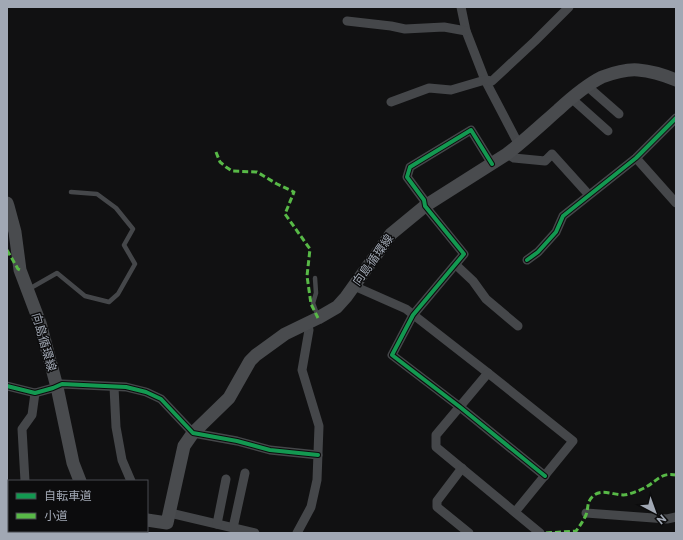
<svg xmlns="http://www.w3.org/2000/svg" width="683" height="540" viewBox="0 0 683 540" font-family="Commissioner,'Noto Sans JP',sans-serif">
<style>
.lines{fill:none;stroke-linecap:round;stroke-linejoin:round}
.lane{stroke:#45474a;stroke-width:4.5}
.street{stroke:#45474a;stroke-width:9}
.secondary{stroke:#494b4e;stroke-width:13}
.quiet{stroke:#58b947;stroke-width:3;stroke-dasharray:6 3;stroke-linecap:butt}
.cycleway-casing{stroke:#0c0c0d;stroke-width:6}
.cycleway{stroke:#139951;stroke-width:4}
.labels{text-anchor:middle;stroke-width:3;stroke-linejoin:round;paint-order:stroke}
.street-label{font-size:12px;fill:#a1a8b4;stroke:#0c0c0d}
</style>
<rect width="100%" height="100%" fill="#111112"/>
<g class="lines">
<g class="lane">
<polyline points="315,278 316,293 313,303 318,317"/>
<polyline points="29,289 57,273 85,296 109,302 118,294 135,264 124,245 133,229 116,208 97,194 71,192"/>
</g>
<g class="street">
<polyline points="461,7 466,31 485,80 519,145"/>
<polyline points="347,21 391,26 405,29 444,27 466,31"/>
<polyline points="587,86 619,114"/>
<polyline points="571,98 608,131"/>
<polyline points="391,102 429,88 451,90 485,80 492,81 535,41 569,7"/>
<polyline points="507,154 514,158 545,161 552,154 589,195"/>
<polyline points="636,158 676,203"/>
<polyline points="492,164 471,130 410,167 407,177 424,200 425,206 464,254 413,315 392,355 460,407 545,476"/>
<polyline points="527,260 538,252 556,232 563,216 636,158 676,118"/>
<polyline points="456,265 473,281 486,299 518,326"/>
<polyline points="354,286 406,309 488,373 573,441 515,512"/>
<polyline points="488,373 436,435 436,447 540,533"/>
<polyline points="7,386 35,393 53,388 62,384 126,387 146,392 161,399 193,433 237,441 270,450 318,455"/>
<polyline points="114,387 116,427 122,460 131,481"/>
<polyline points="462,468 437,501 437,507 469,533"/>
<polyline points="25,481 22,429 32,415 35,393"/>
<polyline points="170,513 255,533"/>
<polyline points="586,513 667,519 676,517"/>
<polyline points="217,524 226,479"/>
<polyline points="233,528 245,473"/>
<polyline points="14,533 17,531"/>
<polyline points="130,533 130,531"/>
<polyline points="297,533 311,507 317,480 319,426 302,370 309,330 307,323"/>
</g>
<g class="secondary">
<polyline points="7,203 8,206 15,232 20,270 40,323 57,387 73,463 80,481"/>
<path d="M 147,520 L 167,523 L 184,446 L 193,433 L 229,398 L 250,361 L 256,355 L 285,334 L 318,318 L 337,307 L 346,297 L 391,234 L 425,206 L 507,154 C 525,140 541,125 558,110 C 571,98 586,85 602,77 C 613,73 627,69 638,70 C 652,71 664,75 676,80"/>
</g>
<g class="quiet">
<polyline points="216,152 220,162 226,167 232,171 257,172 277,184 294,192 285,214 310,249 307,276 311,304 318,318"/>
<polyline points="7,250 18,269 20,270"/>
<path d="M 546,533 L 576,531 C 580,526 583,521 586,515 C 589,507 586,503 593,496 C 603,487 618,498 629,494 C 635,492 641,490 646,487 C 657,481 661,472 676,475"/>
</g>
<defs>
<g id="cycleway">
<polyline points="492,164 471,130 410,167 407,177 424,200 425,206 464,254 413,315 392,355 460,407 545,476"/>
<polyline points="527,260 538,252 556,232 563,216 636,158 676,118"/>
<polyline points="7,386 35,393 53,388 62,384 126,387 146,392 161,399 193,433 237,441 270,450 318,455"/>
</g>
</defs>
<use href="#cycleway" class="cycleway-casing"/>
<use href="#cycleway" class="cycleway"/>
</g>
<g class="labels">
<g class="street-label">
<text transform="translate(373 260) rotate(-54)" y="4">向島循環線</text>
<text transform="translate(44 342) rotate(74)" y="4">向島循環線</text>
</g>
</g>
<rect width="683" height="540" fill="none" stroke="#a1a8b4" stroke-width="16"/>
<rect x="8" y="480" width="140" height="52" fill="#0c0c0d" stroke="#484a50"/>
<rect x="16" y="493" width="20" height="6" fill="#139951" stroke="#484a50"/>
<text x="44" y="500" font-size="12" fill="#a1a8b4">自転車道</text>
<rect x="16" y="513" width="20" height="6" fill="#58b947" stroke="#484a50"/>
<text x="44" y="520" font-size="12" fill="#a1a8b4">小道</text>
<g transform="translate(655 512) rotate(139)" stroke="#0c0c0d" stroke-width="3" paint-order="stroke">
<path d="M0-3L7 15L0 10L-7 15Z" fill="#a1a8b4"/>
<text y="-6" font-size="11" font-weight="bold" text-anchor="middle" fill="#a1a8b4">N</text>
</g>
</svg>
